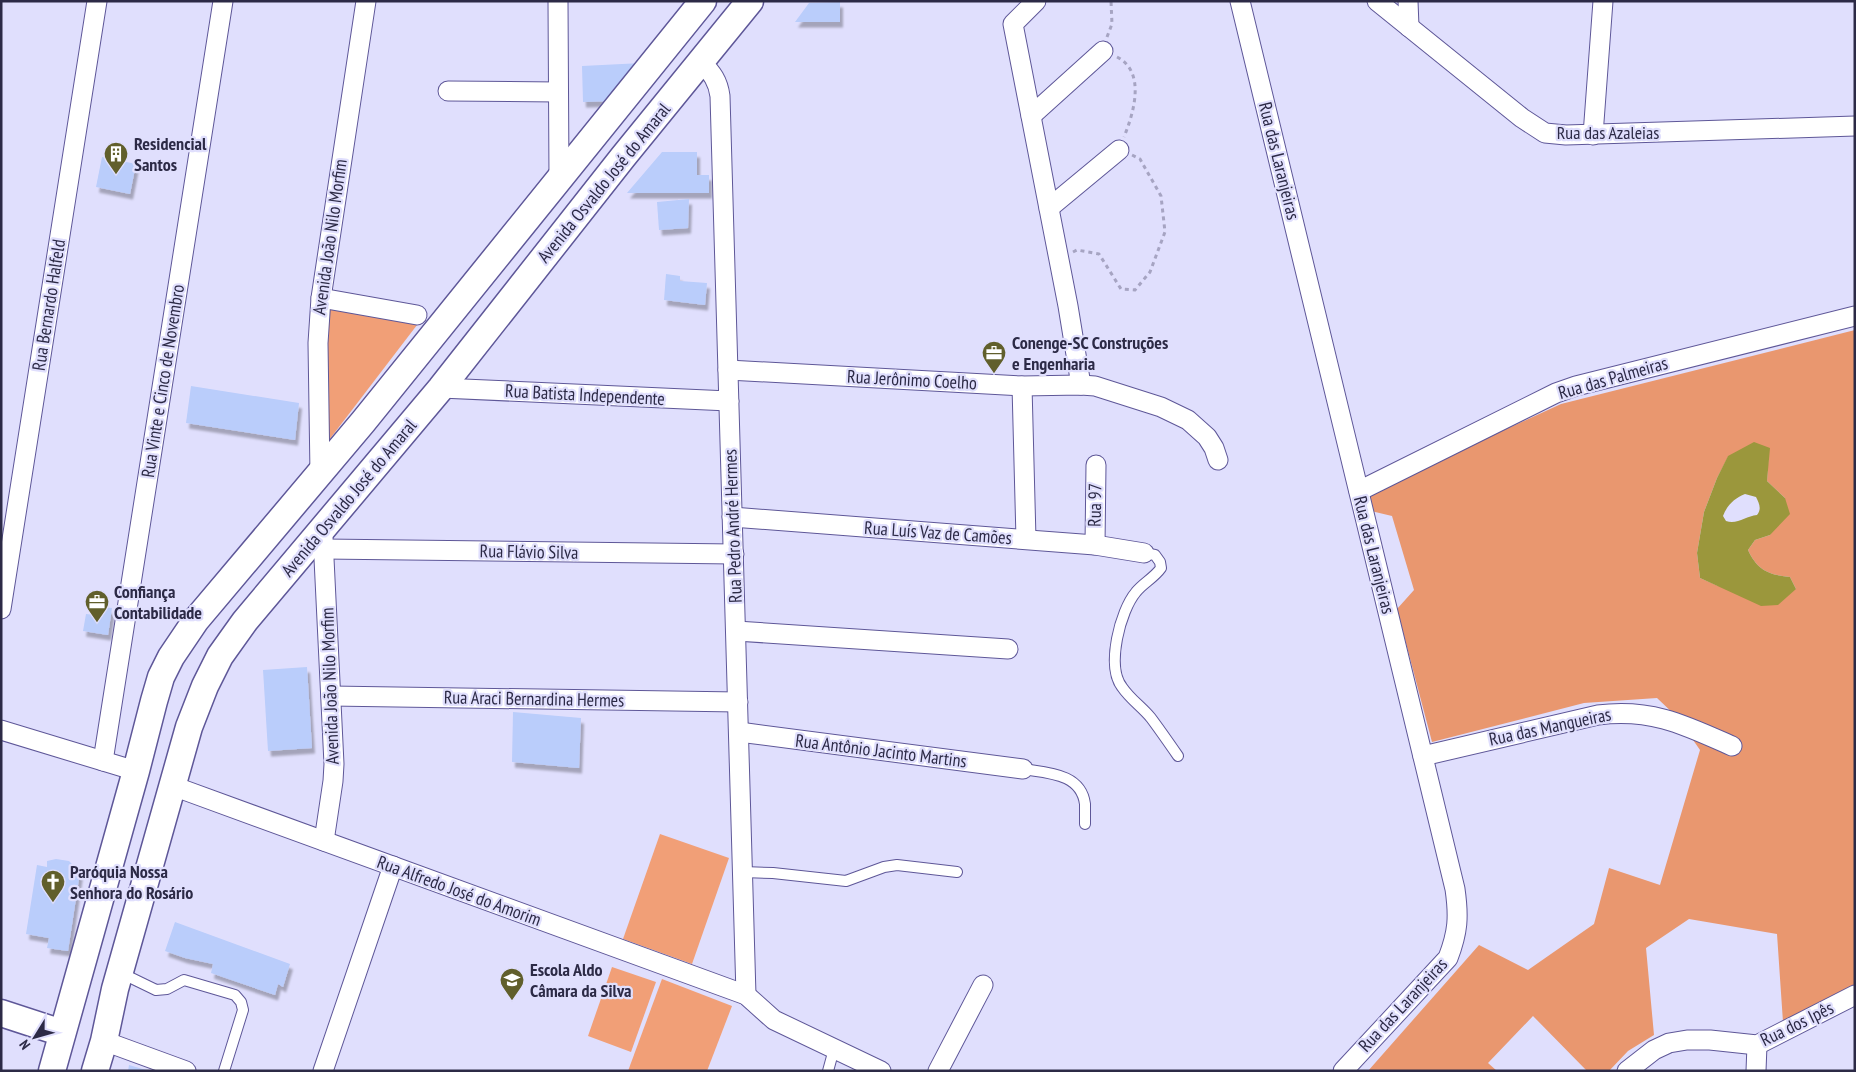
<svg xmlns="http://www.w3.org/2000/svg" width="1856" height="1072" viewBox="0 0 1856 1072" font-family="'PT Sans Narrow',sans-serif">
<style>
.green{fill:#f19f77}
.forest{fill:#e9976f;fill-rule:evenodd}
.water{fill:#9b973c;fill-rule:evenodd}
.building{fill:#bacdfb;filter:url(#shadow)}
.lines{fill:none;stroke-linecap:round;stroke-linejoin:round}
.service-casing{stroke:#5e5798;stroke-width:12}
.minor-casing{stroke:#5e5798;stroke-width:21}
.secondary-casing{stroke:#5e5798;stroke-width:29}
.path{stroke:#a6a4c2;stroke-width:3;stroke-dasharray:4 4;stroke-linecap:butt}
.service{stroke:#fff;stroke-width:10}
.minor{stroke:#fff;stroke-width:19}
.secondary{stroke:#fff;stroke-width:26}
.labels{text-anchor:middle;stroke-width:4.5;stroke-linejoin:round;paint-order:stroke}
.street-label{font-size:18px;fill:#2c2a46;stroke:#e0dffd}
.poi-label{font-size:18px;font-weight:bold;fill:#2c2a46;stroke:#e0dffd;text-anchor:start}
</style>
<defs>
<filter id="shadow"><feDropShadow dx="3" dy="5.5" stdDeviation="1" flood-color="#0004"/></filter>
</defs>
<rect width="100%" height="100%" fill="#e0dffd"/>
<g class="green">
<polygon points="327,308 417,325 329,440"/>
<polygon points="660,834 729,858 692,964 623,939"/>
<polygon points="612,967 656,982 631,1052 588,1036"/>
<polygon points="662,979 732,1006 707,1071 628,1071"/>
</g>
<path class="forest" d="M 1855,330 L 1855,984 L 1783,1022 L 1777,934 L 1689,919 L 1646,948 L 1654,1035 L 1628,1051 L 1609,1071 L 1587,1071 L 1533,1016 L 1488,1063 L 1497,1071 L 1368,1071 L 1479,945 L 1528,970 L 1594,924 L 1609,868 L 1660,885 L 1700,750 L 1677,717 L 1657,698 L 1584,703 L 1432,742 L 1397,609 L 1414,590 L 1392,516 L 1371,511 L 1367,493 L 1561,404 ZM 1769,448 L 1767,481 L 1785,498 L 1770,535 L 1755,540 L 1748,550 C 1757,570 1769,575 1790,577 L 1796,589 L 1718,586 L 1700,578 L 1697,553 L 1704,512 L 1717,478 L 1728,457 Z"/>
<path class="water" d="M 1754,442 L 1770,448 L 1767,481 L 1785,498 L 1790,514 L 1770,535 L 1755,540 L 1748,550 C 1757,570 1769,575 1790,577 L 1796,589 L 1778,605 L 1761,606 L 1700,578 L 1697,553 L 1704,512 L 1717,478 L 1728,456 ZM 1745,494 L 1756,497 C 1759,503 1762,509 1757,515 C 1746,516 1737,525 1726,521 L 1723,516 C 1727,505 1735,498 1745,494 Z"/>
<g class="building">
<polygon points="840,2 840,22 795,22 809,3"/>
<polygon points="642,63 615,101 583,102 582,66"/>
<polygon points="662,152 697,152 697,175 709,175 709,193 627,193"/>
<polygon points="102,157 136,164 130,194 96,187"/>
<polygon points="689,199 688,228 659,230 657,202"/>
<polygon points="666,274 680,276 680,281 707,283 705,305 664,300"/>
<polygon points="191,386 299,403 295,440 186,423"/>
<polygon points="96,606 112,608 108,635 83,631 86,614 95,615"/>
<polygon points="307,667 312,748 268,751 263,670"/>
<polygon points="513,712 581,718 579,768 512,762"/>
<polygon points="56,859 69,861 80,872 68,951 47,948 49,938 26,934 37,865 47,867 47,861"/>
<polygon points="175,922 290,964 283,987 278,984 275,995 211,973 213,964 185,958 165,951"/>
<polygon points="129,1065 146,1070 146,1071 128,1071"/>
</g>
<g class="lines">
<defs>
<g id="service">
<path d="M 1144,553 L 1155,555 L 1160,562 L 1161,568 C 1154,578 1143,583 1136,592 C 1120,611 1106,666 1122,687 C 1130,699 1142,707 1151,718 C 1160,730 1169,743 1178,756"/>
<path d="M 1023,769 C 1047,773 1081,773 1085,804 C 1085,810 1085,817 1085,824"/>
<polyline points="743,872 773,873 846,881 884,867 897,865 957,872"/>
<polyline points="121,973 156,990 167,989 184,980 235,995 241,1002 243,1010 224,1071"/>
<polyline points="828,1071 834,1049"/>
</g>
<g id="minor">
<polyline points="558,1 559,179"/>
<polyline points="1036,1 1013,24 1068,306 1081,385"/>
<path d="M 1240,1 L 1455,889 C 1459,917 1458,932 1448,958 L 1343,1071"/>
<polyline points="1377,1 1522,118 1545,133 1566,135 1855,126"/>
<polyline points="1408,1 1409,27"/>
<path d="M 702,63 C 712,73 718,81 720,96 L 746,995"/>
<polyline points="448,91 558,92"/>
<polyline points="1031,116 1103,51"/>
<polyline points="1593,135 1603,1"/>
<polyline points="1049,208 1119,150"/>
<polyline points="321,298 417,315"/>
<polyline points="728,370 1022,386 1081,385 1095,386 1161,407 1188,420 1207,437 1214,448 1218,460"/>
<polyline points="1022,386 1026,539"/>
<polyline points="441,388 729,401"/>
<polyline points="320,474 318,343 321,298 366,1"/>
<polyline points="1359,491 1556,393 1576,386 1855,316"/>
<polyline points="732,517 1095,545 1144,553"/>
<polyline points="323,538 334,764 333,781 324,841"/>
<polyline points="1095,545 1096,465"/>
<polyline points="324,549 734,554"/>
<polyline points="1,609 97,1"/>
<polyline points="736,631 1008,649"/>
<polyline points="331,696 738,702"/>
<polyline points="1,730 136,771"/>
<polyline points="739,732 1023,769"/>
<path d="M 1423,756 L 1598,715 C 1651,708 1685,725 1732,746"/>
<polyline points="103,761 223,1"/>
<polyline points="173,786 746,995 774,1020 881,1071"/>
<polyline points="104,1041 186,1071"/>
<polyline points="323,1071 393,866"/>
<polyline points="938,1071 983,985"/>
<polyline points="1627,1071 1654,1050 1669,1043 1687,1040 1710,1040 1757,1045 1855,995"/>
<polyline points="1756,1071 1757,1045"/>
</g>
<g id="secondary">
<polyline points="1,1013 62,1033"/>
<polyline points="52,1071 136,771 154,701 161,677 171,657 196,620 363,422 703,1"/>
<polyline points="95,1071 104,1041 115,989 189,727 205,686 220,656 245,621 441,388 623,157 750,1"/>
</g>
</defs>
<use href="#service" class="service-casing"/>
<use href="#minor" class="minor-casing"/>
<use href="#secondary" class="secondary-casing"/>
<g class="path">
<polyline points="1107,37 1112,24 1111,1"/>
<path d="M 1117,57 C 1146,72 1134,112 1124,137"/>
<polyline points="1073,252 1077,250 1099,254 1121,289 1135,290 1150,272 1165,232 1161,196 1140,159 1132,155"/>
</g>
<use href="#service" class="service"/>
<use href="#minor" class="minor"/>
<use href="#secondary" class="secondary"/>
</g>
<defs>
<symbol id="building-pin" viewBox="-11 -11 22 30"><path d="M0 17L-7.5 6A9.5 9.5 0 1 1 7.5 6Z" fill="#615f2c" stroke="#e0dffd"/><path d="M-4-6H4V6H1V3H-1V6H-4ZM-2.5-4.3h1.7v1.8h-1.7ZM.8-4.3h1.7v1.8H.8ZM-2.5-1h1.7V.8h-1.7ZM.8-1h1.7V.8H.8Z" fill="#fff"/></symbol>
<symbol id="office-pin" viewBox="-11 -11 22 30"><path d="M0 17L-7.5 6A9.5 9.5 0 1 1 7.5 6Z" fill="#615f2c" stroke="#e0dffd"/><path d="M-6-3h4V-5.5h4V-3h4V5H-6ZM-1-4.5V-3h2v-1.5ZM-6 0V1H6V0Z" fill="#fff"/></symbol>
<symbol id="church-pin" viewBox="-11 -11 22 30"><path d="M0 17L-7.5 6A9.5 9.5 0 1 1 7.5 6Z" fill="#615f2c" stroke="#e0dffd"/><path d="M-1.2-6h2.4v3.5h3.3v2.4h-3.3V6h-2.4V-.1h-3.3v-2.4h3.3Z" fill="#fff"/></symbol>
<symbol id="school-pin" viewBox="-11 -11 22 30"><path d="M0 17L-7.5 6A9.5 9.5 0 1 1 7.5 6Z" fill="#615f2c" stroke="#e0dffd"/><path d="M0-5L7-2L0 1L-7-2ZM-4 1L0 2.5L4 1V4Q0 6-4 4Z" fill="#fff"/></symbol>
</defs>
<g fill-rule="evenodd">
<use href="#building-pin" x="102" y="140" width="28" height="38"/>
<use href="#office-pin" x="980" y="339" width="28" height="38"/>
<use href="#office-pin" x="83" y="588" width="28" height="38"/>
<use href="#church-pin" x="39" y="868" width="28" height="38"/>
<use href="#school-pin" x="498" y="966" width="28" height="38"/>
</g>
<g class="labels">
<g class="street-label">
<text x="1608" y="139">Rua das Azaleias</text>
<text transform="translate(1279 161) rotate(76)" y="6">Rua das Laranjeiras</text>
<text transform="translate(604 183) rotate(-51)" y="6">Avenida Osvaldo José do Amaral</text>
<text transform="translate(330 237) rotate(-82)" y="6">Avenida João Nilo Morfim</text>
<text transform="translate(49 305) rotate(-81)" y="6">Rua Bernardo Halfeld</text>
<text transform="translate(1613 378) rotate(-16)" y="6">Rua das Palmeiras</text>
<text transform="translate(912 380) rotate(3)" y="6">Rua Jerônimo Coelho</text>
<text transform="translate(163 381) rotate(-81)" y="6">Rua Vinte e Cinco de Novembro</text>
<text transform="translate(585 395) rotate(3)" y="6">Rua Batista Independente</text>
<text transform="translate(349 498) rotate(-50)" y="6">Avenida Osvaldo José do Amaral</text>
<text transform="translate(1095 505) rotate(-89)" y="6">Rua 97</text>
<text transform="translate(733 526) rotate(-92)" y="6">Rua Pedro André Hermes</text>
<text transform="translate(938 533) rotate(4)" y="6">Rua Luís Vaz de Camões</text>
<text transform="translate(529 552) rotate(1)" y="6">Rua Flávio Silva</text>
<text transform="translate(1374 555) rotate(76)" y="6">Rua das Laranjeiras</text>
<text transform="translate(330 686) rotate(-92)" y="6">Avenida João Nilo Morfim</text>
<text transform="translate(534 699) rotate(1)" y="6">Rua Araci Bernardina Hermes</text>
<text transform="translate(1550 727) rotate(-12)" y="6">Rua das Mangueiras</text>
<text transform="translate(881 751) rotate(7)" y="6">Rua Antônio Jacinto Martins</text>
<text transform="translate(459 891) rotate(20)" y="6">Rua Alfredo José do Amorim</text>
<text transform="translate(1403 1005) rotate(-47)" y="6">Rua das Laranjeiras</text>
<text transform="translate(1797 1024) rotate(-26)" y="6">Rua dos Ipês</text>
</g>
<g class="poi-label">
<text x="134" y="150">Residencial<tspan x="134" dy="21">Santos</tspan></text>
<text x="1012" y="349">Conenge-SC Construções<tspan x="1012" dy="21">e Engenharia</tspan></text>
<text x="114" y="598">Confiança<tspan x="114" dy="21">Contabilidade</tspan></text>
<text x="70" y="878">Paróquia Nossa<tspan x="70" dy="21">Senhora do Rosário</tspan></text>
<text x="530" y="976">Escola Aldo<tspan x="530" dy="21">Câmara da Silva</tspan></text>
</g>
</g>
<rect width="1856" height="1072" fill="none" stroke="#2c2a46" stroke-width="5"/>
<g transform="translate(35 1037) rotate(233)" stroke="#e0dffd" stroke-width="4" paint-order="stroke">
<path d="M0-4L9 19L0 12L-9 19Z" fill="#2c2a46"/>
<text y="-8" font-size="14" font-weight="bold" text-anchor="middle" fill="#2c2a46">N</text>
</g>
</svg>
